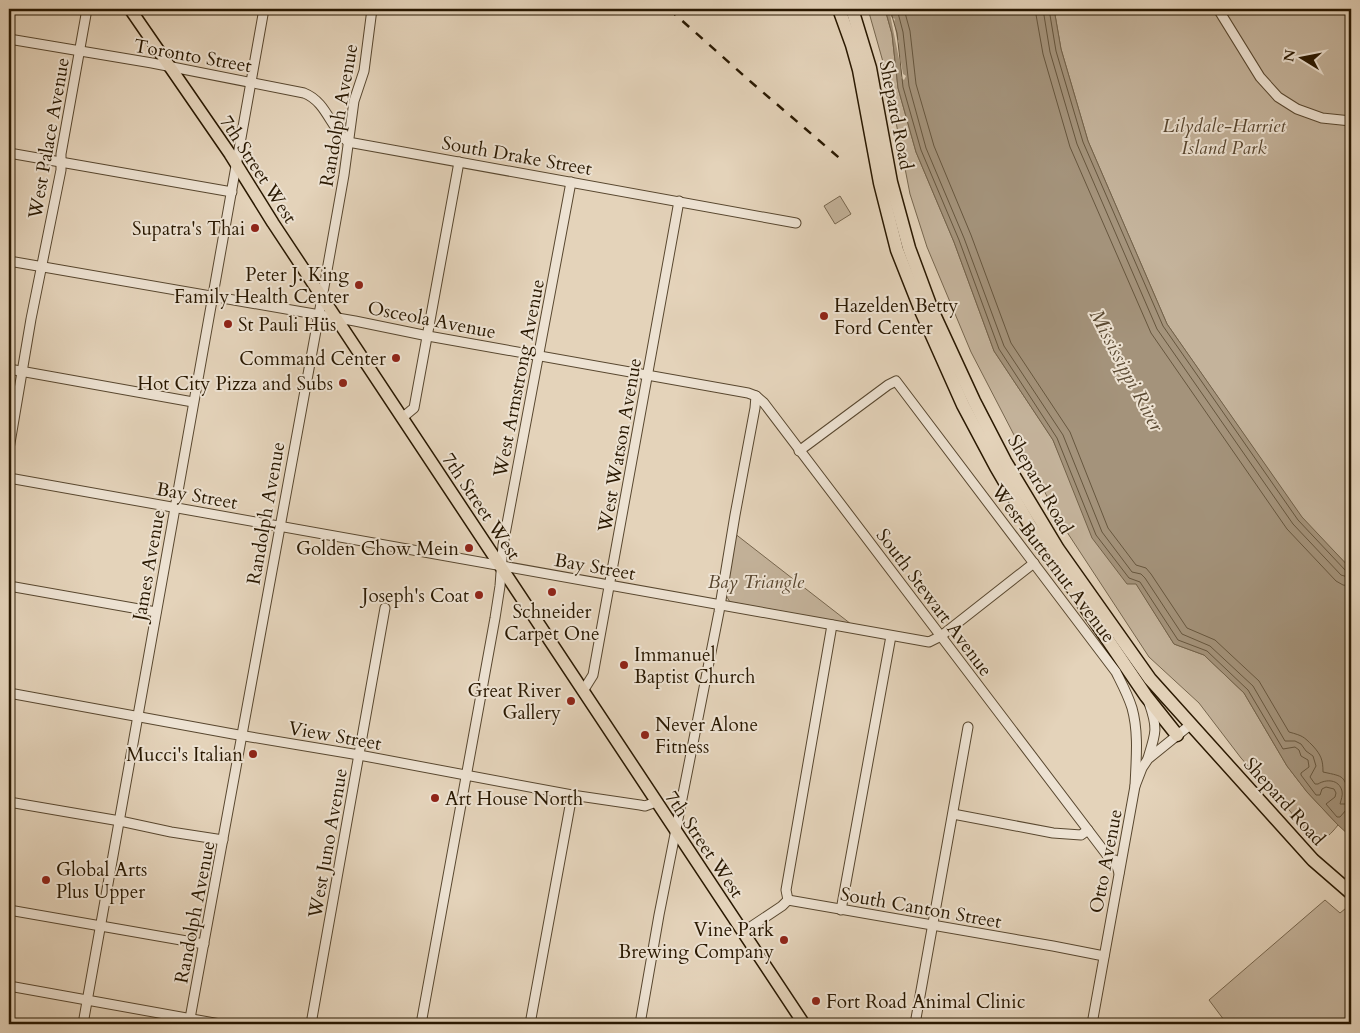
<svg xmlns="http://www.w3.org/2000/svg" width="1360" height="1033" viewBox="0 0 1360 1033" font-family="Cardo,serif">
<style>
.green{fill:#c4b39b;stroke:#76664e}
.water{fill:#a4937b;stroke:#73624a}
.pier{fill:#e4d3ba}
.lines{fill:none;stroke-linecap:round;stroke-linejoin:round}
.shore{stroke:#66563e;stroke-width:1}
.minor-casing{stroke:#58472f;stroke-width:11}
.major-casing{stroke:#291801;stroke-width:14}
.highway-casing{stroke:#291801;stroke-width:15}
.minor{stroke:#ede2d2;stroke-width:9}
.major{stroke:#e4d3ba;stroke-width:11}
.highway{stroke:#e4d3ba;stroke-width:12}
.rail{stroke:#291801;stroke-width:2.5;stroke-dasharray:9 9;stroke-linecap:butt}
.poi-dot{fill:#8f2418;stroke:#ede2d2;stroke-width:2}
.labels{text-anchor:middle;stroke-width:4;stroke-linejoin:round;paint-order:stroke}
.street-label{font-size:19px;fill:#291801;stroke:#ede2d2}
.park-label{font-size:19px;font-style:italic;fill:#58462f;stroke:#ede2d2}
.poi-label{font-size:19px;fill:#291801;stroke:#ede2d2;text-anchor:end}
.water-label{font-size:20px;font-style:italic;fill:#5a4932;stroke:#ede2d2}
</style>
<rect width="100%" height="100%" fill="#e4d3ba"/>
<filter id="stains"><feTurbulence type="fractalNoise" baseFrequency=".004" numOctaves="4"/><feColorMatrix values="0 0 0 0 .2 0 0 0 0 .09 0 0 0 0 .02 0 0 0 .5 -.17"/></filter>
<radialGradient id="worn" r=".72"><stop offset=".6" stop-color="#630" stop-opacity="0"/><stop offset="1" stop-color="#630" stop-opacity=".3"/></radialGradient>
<g class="green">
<path d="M 868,9 L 885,9 L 892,34 L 898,88 L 916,152 L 954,242 L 994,351 L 1053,440 L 1067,473 L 1174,644 L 1204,655 L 1244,693 L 1287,766 L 1307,792 L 1338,825 C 1331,834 1326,839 1315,842 L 1281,800 L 1258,777 L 1241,758 L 1199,703 L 1149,657 L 1063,526 L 1013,433 L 971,352 L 927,247 L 910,194 L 887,76 Z"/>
<polygon points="1054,9 1351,9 1351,569 1302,518 1167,324 1088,141 1061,49"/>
<polygon points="840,196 851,214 835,224 824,206"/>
<polygon points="734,533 851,624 730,602 725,594"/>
<polygon points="1325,900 1340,913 1351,904 1351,1024 1227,1024 1209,1000"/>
</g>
<polygon class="water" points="885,9 1054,9 1061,49 1088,141 1167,324 1302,517 1351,569 1351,817 1348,815 1346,817 1348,820 1351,818 1351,837 1338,825 1307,792 1287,766 1244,693 1204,655 1174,644 1136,584 1127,584 1092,538 1053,440 994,351 954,242 916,152 898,88 892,34"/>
<polygon class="pier" points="889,9 891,17 895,19 894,22 897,39 899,41 898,45 903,74 906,76 904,80 901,78 902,74"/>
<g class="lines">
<g class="shore">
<polyline points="890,9 897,33 903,87 921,150 959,240 999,349 1057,438 1096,535 1129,578 1140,582 1178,640 1207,651 1248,690 1283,749 1295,747 1299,750 1301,756 1308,760 1309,767 1301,773 1301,775 1316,795 1320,795 1322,789 1326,787 1334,789 1336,793 1335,797 1326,804 1337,817 1340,817 1346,810 1351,810"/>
<path d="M 897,9 L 903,32 L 909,86 L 926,148 L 964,238 L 1004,346 L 1063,435 L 1102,532 L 1132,572 L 1141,574 L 1145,578 L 1182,634 L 1210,646 L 1253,686 L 1285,741 L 1295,741 L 1301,744 L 1306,751 L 1313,756 L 1316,766 L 1310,777 L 1315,784 L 1318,784 C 1326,779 1339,779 1342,791 C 1343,795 1341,800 1340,804 L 1351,804"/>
<path d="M 904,9 L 910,31 L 916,84 L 934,146 L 971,235 L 1011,343 L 1070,432 L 1108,528 L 1136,565 L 1146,568 L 1151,574 L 1187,628 L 1215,640 L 1259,681 L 1289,732 C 1303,736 1303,736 1313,746 C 1321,755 1323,760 1323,772 C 1346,777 1342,775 1351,796"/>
<polyline points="1035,9 1043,54 1070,147 1151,333 1287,529 1336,581 1343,585 1351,586"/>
<polyline points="1043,9 1050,52 1077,144 1157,329 1293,524 1341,575 1351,578"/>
<polyline points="1049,9 1056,51 1083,142 1163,326 1298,520 1346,571 1351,572"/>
</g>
<defs>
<g id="minor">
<polyline points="1218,9 1260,77 1278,97 1297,109 1322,118 1351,121"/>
<path d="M 9,39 L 152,63 L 304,93 C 327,102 330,128 348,142"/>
<polyline points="348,142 796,223"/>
<polyline points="9,153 232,192"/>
<polyline points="9,261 355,321 428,336 748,393 756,396 764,403 1110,859 1115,860 1119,873"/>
<polyline points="9,369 193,402"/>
<polyline points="402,418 414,408 459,162"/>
<polyline points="9,449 31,319 61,170 61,154 87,9"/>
<path d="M 799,451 L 888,385 L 896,381 L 1116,672 C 1122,684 1128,695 1132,708 C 1139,733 1136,761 1135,786"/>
<polyline points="9,478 929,642 941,636 1034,563"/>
<polyline points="9,586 156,612"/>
<polyline points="583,691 593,675 679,201"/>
<polyline points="9,693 233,734 359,755 572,795 640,805 645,806 656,802"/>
<path d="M 1148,758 C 1156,733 1158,728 1149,703"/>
<polyline points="9,802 120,821 171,832 223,840"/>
<polyline points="953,814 1053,833 1081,835 1088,830"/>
<polyline points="788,900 786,890 832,625"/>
<polyline points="9,910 204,944"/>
<polyline points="841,910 891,636"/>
<polyline points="743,932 782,906 788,900 1053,946 1104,956"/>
<polyline points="9,986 220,1024"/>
<polyline points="83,1024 264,9"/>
<polyline points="189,1024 326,276 344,175 354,101 364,71 372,9"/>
<polyline points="311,1024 385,608"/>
<polyline points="421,1024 495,618 500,586 503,545 571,182"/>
<polyline points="530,1024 572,795"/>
<polyline points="640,1024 659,915 719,612 735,515 755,408 756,396"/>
<polyline points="915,1024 968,727"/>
<polyline points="1092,1024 1135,786 1142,768 1148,759 1190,725"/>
</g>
<polyline id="major" points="130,9 230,154 273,223 804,1024"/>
<g id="highway">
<polyline points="839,9 852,45 859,70 880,183 897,250 922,313 963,405 996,467 1031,527 1146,696 1177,735"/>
<polyline points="852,9 870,68 891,182 909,248 932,310 974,401 1005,461 1058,549 1150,679 1313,860 1351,893"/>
</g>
</defs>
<use href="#minor" class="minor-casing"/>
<use href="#major" class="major-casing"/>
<use href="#highway" class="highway-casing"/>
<use href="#minor" class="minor"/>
<use href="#major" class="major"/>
<use href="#highway" class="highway"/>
<polyline class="rail" points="669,9 751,82 844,162"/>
</g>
<g class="poi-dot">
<circle cx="255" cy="228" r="5"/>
<circle cx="359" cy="285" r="5"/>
<circle cx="824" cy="316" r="5"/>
<circle cx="228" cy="324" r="5"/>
<circle cx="396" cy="358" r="5"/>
<circle cx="343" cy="383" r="5"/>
<circle cx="469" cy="548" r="5"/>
<circle cx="552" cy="592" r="5"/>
<circle cx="479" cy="595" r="5"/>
<circle cx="624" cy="665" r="5"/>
<circle cx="571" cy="701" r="5"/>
<circle cx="645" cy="735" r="5"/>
<circle cx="253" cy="754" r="5"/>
<circle cx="435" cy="798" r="5"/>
<circle cx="46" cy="880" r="5"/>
<circle cx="784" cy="940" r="5"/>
<circle cx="816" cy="1001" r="5"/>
</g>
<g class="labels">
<g class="street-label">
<text transform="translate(193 55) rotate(10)" y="7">Toronto Street</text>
<text transform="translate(338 115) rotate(-80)" y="7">Randolph Avenue</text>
<text transform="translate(897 115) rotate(79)" y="7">Shepard Road</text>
<text transform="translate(48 138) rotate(-80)" y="7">West Palace Avenue</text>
<text transform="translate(517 155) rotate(10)" y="7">South Drake Street</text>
<text transform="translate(259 169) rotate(57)" y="7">7th Street West</text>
<text transform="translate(432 319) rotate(11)" y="7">Osceola Avenue</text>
<text transform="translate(518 378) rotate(-79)" y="7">West Armstrong Avenue</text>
<text transform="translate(619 445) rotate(-80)" y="7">West Watson Avenue</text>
<text transform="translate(1041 484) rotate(60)" y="7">Shepard Road</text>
<text transform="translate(197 495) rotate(10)" y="7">Bay Street</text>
<text transform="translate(482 506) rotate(56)" y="7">7th Street West</text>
<text transform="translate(265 513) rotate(-80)" y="7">Randolph Avenue</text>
<text transform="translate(1054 563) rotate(53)" y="7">West Butternut Avenue</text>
<text transform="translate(148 565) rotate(-80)" y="7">James Avenue</text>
<text transform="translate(595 566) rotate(10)" y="7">Bay Street</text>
<text transform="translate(935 602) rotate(53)" y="7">South Stewart Avenue</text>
<text transform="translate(335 735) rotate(10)" y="7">View Street</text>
<text transform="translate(1285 801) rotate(48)" y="7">Shepard Road</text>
<text transform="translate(327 843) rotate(-80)" y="7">West Juno Avenue</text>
<text transform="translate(705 844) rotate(56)" y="7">7th Street West</text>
<text transform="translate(1105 861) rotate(-79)" y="7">Otto Avenue</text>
<text transform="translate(921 907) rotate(10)" y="7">South Canton Street</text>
<text transform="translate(194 912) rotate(-79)" y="7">Randolph Avenue</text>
</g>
<g class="park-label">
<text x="1224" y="132">Lilydale-Harriet<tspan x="1224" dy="22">Island Park</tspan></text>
<text x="756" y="588">Bay Triangle</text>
</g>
<g class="poi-label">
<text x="245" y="235">Supatra's Thai</text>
<text x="349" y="281">Peter J. King<tspan x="349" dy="22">Family Health Center</tspan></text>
<text x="834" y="312" text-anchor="start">Hazelden Betty<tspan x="834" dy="22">Ford Center</tspan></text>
<text x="238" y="331" text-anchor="start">St Pauli Hüs</text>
<text x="386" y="365">Command Center</text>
<text x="333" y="390">Hot City Pizza and Subs</text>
<text x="459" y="555">Golden Chow Mein</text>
<text x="469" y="602">Joseph's Coat</text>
<text x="552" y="618" text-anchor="middle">Schneider<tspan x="552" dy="22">Carpet One</tspan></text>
<text x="634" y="661" text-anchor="start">Immanuel<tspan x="634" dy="22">Baptist Church</tspan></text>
<text x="561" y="697">Great River<tspan x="561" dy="22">Gallery</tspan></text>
<text x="655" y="731" text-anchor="start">Never Alone<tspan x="655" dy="22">Fitness</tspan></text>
<text x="243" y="761">Mucci's Italian</text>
<text x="445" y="805" text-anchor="start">Art House North</text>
<text x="56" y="876" text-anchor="start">Global Arts<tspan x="56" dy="22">Plus Upper</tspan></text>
<text x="774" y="936">Vine Park<tspan x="774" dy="22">Brewing Company</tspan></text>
<text x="826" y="1008" text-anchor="start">Fort Road Animal Clinic</text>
</g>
<g class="water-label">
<text transform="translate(1127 370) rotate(62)" y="7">Mississippi River</text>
</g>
</g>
<rect width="1360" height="1033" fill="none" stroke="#e4d3ba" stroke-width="30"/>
<rect x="10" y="10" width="1340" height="1013" fill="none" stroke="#291801" stroke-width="2.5"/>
<rect x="15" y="15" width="1330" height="1003" fill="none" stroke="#291801"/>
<g transform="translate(1302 58) rotate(280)" stroke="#ede2d2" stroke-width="4" paint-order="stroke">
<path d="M0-4L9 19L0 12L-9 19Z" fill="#291801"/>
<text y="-8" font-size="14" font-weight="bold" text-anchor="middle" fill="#291801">N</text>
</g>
<rect width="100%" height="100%" filter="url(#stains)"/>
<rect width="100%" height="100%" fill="url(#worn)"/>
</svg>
